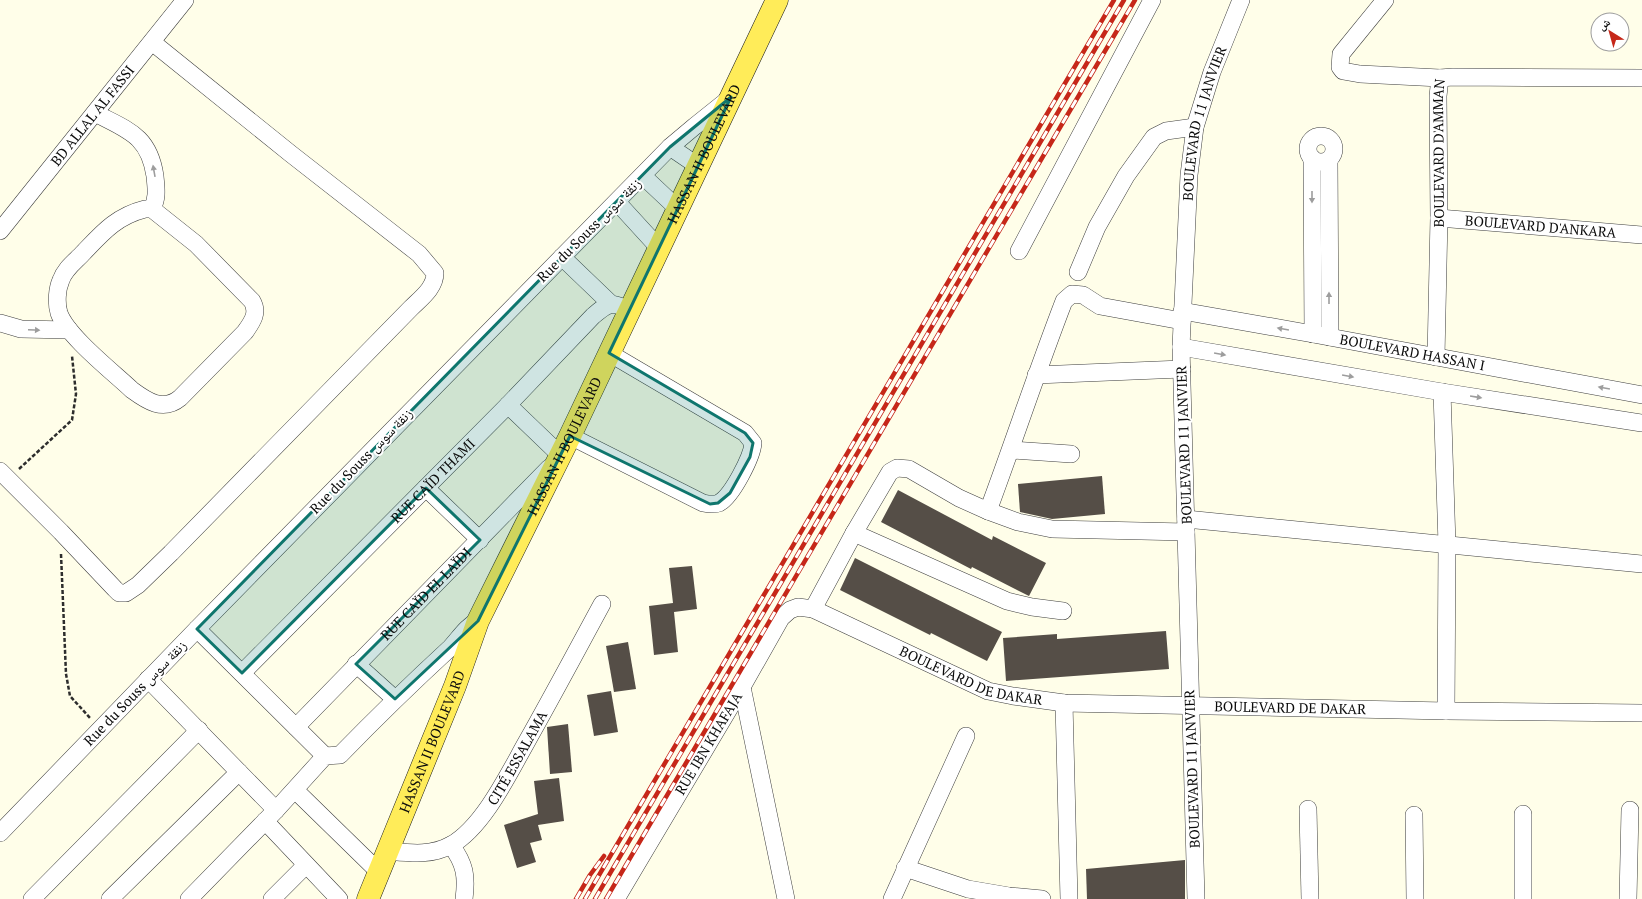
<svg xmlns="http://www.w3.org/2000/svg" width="1642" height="899" viewBox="0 0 1642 899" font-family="'PT Serif','Noto Naskh Arabic',serif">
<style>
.building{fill:#554e47}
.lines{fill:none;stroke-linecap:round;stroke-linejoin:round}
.minor-casing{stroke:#3e3e3e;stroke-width:18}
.major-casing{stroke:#1c1c1c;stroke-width:23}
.path{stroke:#2d2d2d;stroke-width:2.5;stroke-dasharray:4 2;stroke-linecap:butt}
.minor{stroke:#fff;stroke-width:17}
.major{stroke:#ffec59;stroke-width:22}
.rail-casing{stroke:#c62719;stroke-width:4.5}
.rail{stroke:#fff;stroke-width:3;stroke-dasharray:9;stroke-linecap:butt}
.oneway{fill:#9d9d9d}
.marked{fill:#0f766e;fill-opacity:0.2;stroke:#0f766e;stroke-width:3;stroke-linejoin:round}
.labels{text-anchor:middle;stroke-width:4;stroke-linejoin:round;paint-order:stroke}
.street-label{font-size:14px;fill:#0b0b0b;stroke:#fff}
</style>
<rect width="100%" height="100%" fill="#fffee9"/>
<g class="building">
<polygon points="1102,476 1105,514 1052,519 1020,512 1018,484"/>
<polygon points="898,490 992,540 993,536 1046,563 1029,596 972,567 971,569 881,522"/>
<polygon points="855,558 1002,632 987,661 931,633 930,635 840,590"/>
<polygon points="692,566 697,609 674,612 678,652 654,655 649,606 673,603 669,568"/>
<polygon points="1166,631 1169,669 1006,681 1003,638 1057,634 1057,639"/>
<polygon points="628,642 636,689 614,692 606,646"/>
<polygon points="611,691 618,732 594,736 587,695"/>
<polygon points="568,724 572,772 550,774 547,727"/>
<polygon points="559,778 564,821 538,825 542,840 530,843 536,862 517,868 504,825 538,814 534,781"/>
<polygon points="1185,860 1185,899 1087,899 1086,869"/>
</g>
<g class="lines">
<defs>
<g id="minor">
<polyline points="1385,0 1341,54 1340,67 1343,71 1360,74 1440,78"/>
<path d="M 95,113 C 127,130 149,135 155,176 C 156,188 158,197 152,209"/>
<circle cx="1321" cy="149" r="13"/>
<polyline points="670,147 698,166"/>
<polyline points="1312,158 1313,334"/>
<polyline points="1329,160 1330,337"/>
<polyline points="643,176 677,208"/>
<polyline points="617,202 659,248"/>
<path d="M 145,209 L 152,209 L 196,244 L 252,301 C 259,313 252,322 245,332 L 180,398 C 163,412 147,401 132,390 C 113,372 67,336 59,313 C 56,303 57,289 61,280 C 65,268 76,261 84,252 C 103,232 117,216 145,209 Z"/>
<path id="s1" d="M 1439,218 L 1642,235"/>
<path id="s2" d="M 0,231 L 185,0"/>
<polyline points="1019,251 1152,0"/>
<polyline points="562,257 611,304"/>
<polyline points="1078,272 1097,227 1126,176 1154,137 1166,131 1195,127"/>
<path id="s3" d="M 1182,311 L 1313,334 L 1642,395"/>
<polyline points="0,323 21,329 69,330"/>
<polyline points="1181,347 1442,392 1642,423"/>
<path id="s4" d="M 1436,357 L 1439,218 L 1438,96 L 1440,78 L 1453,77 L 1642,78"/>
<polyline points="1036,375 1182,369"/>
<polyline points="1442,392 1447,544 1446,711"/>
<polyline points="508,405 556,451 562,454"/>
<path d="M 570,436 L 703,503 C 708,504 714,505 719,503 C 732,496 752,457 753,443 L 745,433 L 609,353"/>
<polyline points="1011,450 1071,454"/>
<path d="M 0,471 L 61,532 L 115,589 L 119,593 L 126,593 L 138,585 L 171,553 L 411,308 C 421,298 435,288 435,273 L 419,254 L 291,154 L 152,42"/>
<polyline points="426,488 480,540"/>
<path d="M 988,511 C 1014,441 1037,371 1064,301 L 1072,294 L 1083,295 L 1100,306 L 1182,321"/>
<polyline points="1186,519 1642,564"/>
<polyline points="854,533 1007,601 1032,607 1063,611"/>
<polyline points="813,609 854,533 890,472 897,468 909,469 959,498 988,511 1018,522 1052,529 1186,532"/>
<polyline points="197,629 325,756"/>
<polyline points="356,664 395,699"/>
<path id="s5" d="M 242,673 L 508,405 L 593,316 C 607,304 612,300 629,311"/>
<polyline points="148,679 276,810"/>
<polyline points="742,687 786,899"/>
<polyline points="1064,703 1069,899"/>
<path id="s6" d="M 296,727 L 549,468"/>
<polyline points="295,790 379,872"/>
<polyline points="1308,809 1310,899"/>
<polyline points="1523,814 1523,899"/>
<polyline points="1414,815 1415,899"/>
<polyline points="265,821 339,899"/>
<polyline points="0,833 197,629 670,147 695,126 730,98"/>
<path d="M 451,845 C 465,864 467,876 464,899"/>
<path id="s7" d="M 388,851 C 410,853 431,856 451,845 C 483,827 508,775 526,743 C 552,697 577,650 602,604"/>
<polyline points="905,868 968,889 1009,896 1042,899"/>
<polyline points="32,899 199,730"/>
<polyline points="110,899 239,772"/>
<path d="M 189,899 L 276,810 L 325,756 L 340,755 C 376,718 412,683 450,648 C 459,639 466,626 478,621"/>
<polyline points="272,899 306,865"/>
<path id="s8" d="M 616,899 L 742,687 L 781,618 L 790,610 L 798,607 L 813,609 L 988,691 L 1013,696 L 1064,703 L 1446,711 L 1642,713"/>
<polyline points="892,899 966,736"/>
<path id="s9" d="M 1196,899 L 1181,347 L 1189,175 L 1195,127 L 1212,72 L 1241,0"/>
<polyline points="1628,899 1630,810"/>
</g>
<g id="major">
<path id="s10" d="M 368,899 L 455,686 L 478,621 L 570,436 L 777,0"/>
</g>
</defs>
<use href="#minor" class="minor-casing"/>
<use href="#major" class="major-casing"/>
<g class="path">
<polyline points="19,469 72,420 76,394 72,356"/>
<polyline points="61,554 66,674 70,696 91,719"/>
</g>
<use href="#minor" class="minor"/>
<use href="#major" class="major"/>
<defs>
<g id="rail">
<polyline points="576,899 590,875 604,856"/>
<polyline points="585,899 1114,0"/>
<polyline points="595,899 1124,0"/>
<polyline points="606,899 1135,0"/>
</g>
</defs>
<use href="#rail" class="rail-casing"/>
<use href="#rail" class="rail"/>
</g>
<defs><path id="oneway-solid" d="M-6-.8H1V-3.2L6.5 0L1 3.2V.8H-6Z"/></defs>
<g class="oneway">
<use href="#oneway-solid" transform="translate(154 171) rotate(-100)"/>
<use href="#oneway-solid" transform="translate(1312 197) rotate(90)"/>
<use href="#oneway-solid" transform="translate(1329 298) rotate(-90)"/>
<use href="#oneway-solid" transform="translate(1283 329) rotate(-170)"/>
<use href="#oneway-solid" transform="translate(34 330) rotate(3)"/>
<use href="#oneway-solid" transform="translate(1220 354) rotate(10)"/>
<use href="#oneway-solid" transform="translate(1348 376) rotate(10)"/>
<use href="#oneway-solid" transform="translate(1604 388) rotate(-170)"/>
<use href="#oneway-solid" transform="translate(1476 397) rotate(9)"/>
</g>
<path class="marked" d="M 731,97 L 609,353 L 745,433 L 753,443 L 750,457 L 730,493 L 718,503 L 710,504 L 570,436 L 478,621 L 395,699 L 356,664 L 480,540 L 426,488 L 242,673 L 197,629 L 670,147 Z"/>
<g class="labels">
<g class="street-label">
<text dy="5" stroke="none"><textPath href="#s2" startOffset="148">BD ALLAL AL FASSI</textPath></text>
<text dy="5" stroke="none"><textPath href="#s9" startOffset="778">BOULEVARD 11 JANVIER</textPath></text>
<text dy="5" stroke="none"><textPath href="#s10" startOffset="818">HASSAN II BOULEVARD</textPath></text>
<text dy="5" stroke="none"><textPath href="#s4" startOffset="204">BOULEVARD D'AMMAN</textPath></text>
<text dy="5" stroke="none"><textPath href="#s1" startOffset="102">BOULEVARD D'ANKARA</textPath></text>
<text transform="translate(589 230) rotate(-45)" y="5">Rue du Souss زنقة سوس</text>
<text dy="5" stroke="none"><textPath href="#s3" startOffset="234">BOULEVARD HASSAN I</textPath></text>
<text transform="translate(1184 445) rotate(-92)" y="5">BOULEVARD 11 JANVIER</text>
<text dy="5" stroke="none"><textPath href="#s10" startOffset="494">HASSAN II BOULEVARD</textPath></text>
<text transform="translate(361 461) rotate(-46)" y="5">Rue du Souss زنقة سوس</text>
<text dy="5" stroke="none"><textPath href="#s5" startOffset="271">RUE CAÏD THAMI</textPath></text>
<text dy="5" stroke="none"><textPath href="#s6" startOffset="186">RUE CAÏD EL LAÏDI</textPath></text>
<text dy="5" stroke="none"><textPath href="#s8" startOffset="534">BOULEVARD DE DAKAR</textPath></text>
<text transform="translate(135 693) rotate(-46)" y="5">Rue du Souss زنقة سوس</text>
<text dy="5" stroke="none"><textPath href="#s8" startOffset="858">BOULEVARD DE DAKAR</textPath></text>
<text dy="5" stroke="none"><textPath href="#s10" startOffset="170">HASSAN II BOULEVARD</textPath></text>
<text dy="5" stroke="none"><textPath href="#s8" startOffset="181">RUE IBN KHAFAJA</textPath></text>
<text dy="5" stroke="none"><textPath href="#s7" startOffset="175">CITÉ ESSALAMA</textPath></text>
<text transform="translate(1192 769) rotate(-92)" y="5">BOULEVARD 11 JANVIER</text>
</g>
</g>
<g transform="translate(1610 32) rotate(323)"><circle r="19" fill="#ffffff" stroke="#9d9d9d"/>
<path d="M0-3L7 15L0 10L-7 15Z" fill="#c62719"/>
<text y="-6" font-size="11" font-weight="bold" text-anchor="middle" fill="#0b0b0b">ش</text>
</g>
</svg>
